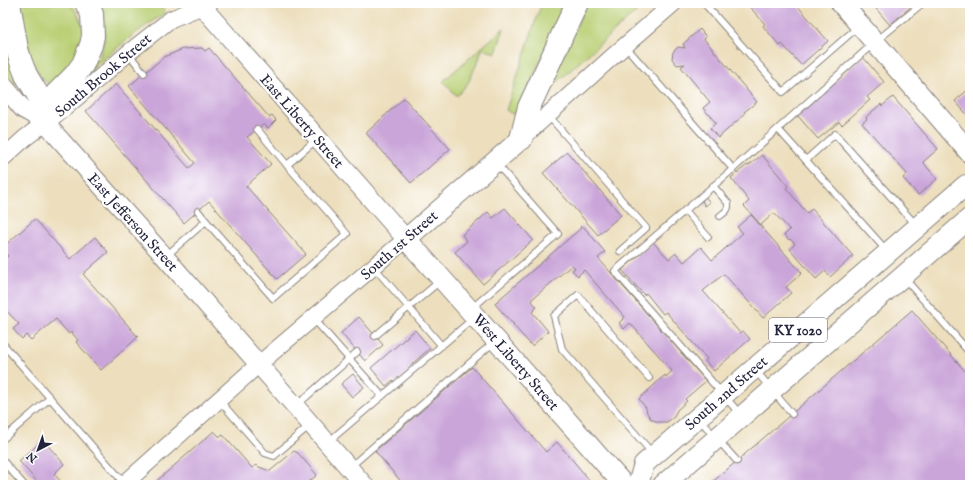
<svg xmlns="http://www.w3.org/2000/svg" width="973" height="488" viewBox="0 0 973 488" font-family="'IM FELL English',serif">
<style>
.green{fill:#b9cf73;stroke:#6e7857}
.building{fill:#caa5d9}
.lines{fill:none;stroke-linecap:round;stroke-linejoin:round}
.service-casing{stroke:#88807c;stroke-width:8}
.tertiary-casing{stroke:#88807c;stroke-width:18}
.secondary-casing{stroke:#88807c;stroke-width:20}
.primary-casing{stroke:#88807c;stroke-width:22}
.motorway-casing{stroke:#88807c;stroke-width:24}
.service{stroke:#fff;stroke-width:6}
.tertiary{stroke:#fff;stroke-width:16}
.secondary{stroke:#fff;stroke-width:18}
.primary{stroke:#fff;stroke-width:20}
.motorway{stroke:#fff;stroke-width:22}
.labels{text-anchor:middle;stroke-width:4;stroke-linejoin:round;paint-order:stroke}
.shield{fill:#fff;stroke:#646476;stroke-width:1}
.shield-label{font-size:14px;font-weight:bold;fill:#22223b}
.street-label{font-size:15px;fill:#22223b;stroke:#fff}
</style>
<rect width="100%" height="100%" fill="#fff"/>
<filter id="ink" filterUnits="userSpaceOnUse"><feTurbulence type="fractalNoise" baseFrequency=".025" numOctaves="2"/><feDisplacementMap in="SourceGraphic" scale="8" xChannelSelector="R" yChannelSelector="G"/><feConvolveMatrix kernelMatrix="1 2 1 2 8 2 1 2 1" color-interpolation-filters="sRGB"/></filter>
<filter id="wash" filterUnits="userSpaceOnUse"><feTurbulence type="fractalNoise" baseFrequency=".012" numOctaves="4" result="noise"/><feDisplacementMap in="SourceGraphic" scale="16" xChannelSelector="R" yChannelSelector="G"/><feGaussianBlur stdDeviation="0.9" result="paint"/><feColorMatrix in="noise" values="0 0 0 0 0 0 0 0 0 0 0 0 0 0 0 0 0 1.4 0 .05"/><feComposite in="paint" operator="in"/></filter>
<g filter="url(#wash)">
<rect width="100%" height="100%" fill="#eddfbd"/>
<g class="green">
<polygon points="21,3 70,3 77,13 84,27 84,37 75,60 50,86 38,73 30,58"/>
<path d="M 100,3 L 158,3 L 166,13 C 136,30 110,54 84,76 L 83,74 L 100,56 L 104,40 L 104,14 Z"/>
<polygon points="542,3 566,3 519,109 516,113 512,114 506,110 536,19"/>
<polygon points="587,3 646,3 547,91"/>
<polygon points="504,28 496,53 482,49 479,59 468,83 457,96 443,81"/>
<polygon points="3,34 18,87 3,69"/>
</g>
<g id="blocks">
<g class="building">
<polygon points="746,3 795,3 828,41 801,65 782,44 780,46 763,26 765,24"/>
<polygon points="871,3 915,3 890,25"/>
<polygon points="700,29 706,37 704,39 757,102 744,112 745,114 718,138 710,128 716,123 703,108 710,102 681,67 685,64 677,65 672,59 673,52 678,47 685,48 683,44"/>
<polygon points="202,48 205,51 209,48 269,117 272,115 276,120 268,128 264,124 247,137 271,164 246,186 306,254 277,279 209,201 184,223 86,111 116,84 189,168 195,163 129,86 164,57 183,49"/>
<polygon points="863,57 884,82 867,97 870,100 842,125 839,122 818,139 797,115"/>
<polygon points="970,88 970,118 955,101"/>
<polygon points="893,97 938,149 923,162 937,179 918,195 903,178 907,174 862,123 867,119 866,117 881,104 882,106"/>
<polygon points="404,98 450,149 411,183 366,133"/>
<polygon points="3,117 6,121 7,124 6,128 3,132"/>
<polygon points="567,152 621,215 598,235 543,173"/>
<polygon points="762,155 788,186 786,188 807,213 812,209 853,256 830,277 825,271 816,279 790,249 795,244 790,239 789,240 784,235 790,230 774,213 761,225 744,206 749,201 731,178 747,165 748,166"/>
<polygon points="705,197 710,202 705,206 702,201"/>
<polygon points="505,208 533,240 483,284 455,252 467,241 462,235 488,212 493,218"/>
<polygon points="751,215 802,273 786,287 791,293 763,318 724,274 703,291 740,333 743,331 750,339 714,371 705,361 707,359 666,312 663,314 646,293 644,295 622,270 653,242 669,259 676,253 684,262 701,247 712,260 743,233 737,227"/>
<polygon points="35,219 70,259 95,237 108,252 83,274 138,337 101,370 76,342 78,340 71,332 69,334 56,319 31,340 26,335 22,339 13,329 19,324 3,307 3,260 8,256 3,250 3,247"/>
<polygon points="581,226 582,227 583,226 605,252 598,258 706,381 685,399 687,401 677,410 674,417 667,422 658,422 651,419 647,413 646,408 639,399 665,375 666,377 672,371 630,323 624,329 619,323 625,317 584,270 578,276 572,270 575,268 572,265 531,300 537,307 532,312 548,331 532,346 513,325 514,324 511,322 495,304 495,303 581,228 580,227"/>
<polygon points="912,310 970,377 970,485 709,485"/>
<polygon points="359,317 383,345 365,361 341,333"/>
<polygon points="415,330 430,348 411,365 413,368 396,383 393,380 386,386 371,368"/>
<polygon points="472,367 546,452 557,442 592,483 590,485 487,485 484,482 480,485 404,485 375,451"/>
<polygon points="353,374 364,387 352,397 341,384"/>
<polygon points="214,431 220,437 223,435 252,468 257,465 259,467 270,471 294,451 298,453 317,475 305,485 234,485 233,484 232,485 152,485"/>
<polygon points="43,440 64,464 54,474 64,485 40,485 19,461"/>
</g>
</g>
</g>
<g filter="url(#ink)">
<use href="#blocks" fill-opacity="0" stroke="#88807c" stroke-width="1"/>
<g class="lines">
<defs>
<g id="service">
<polyline points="704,3 783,92 859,26"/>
<polyline points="626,47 733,169"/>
<polyline points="128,53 144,73"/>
<polyline points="548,115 646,228 620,251"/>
<polyline points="257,129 287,165"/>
<polyline points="778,129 886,250"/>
<polyline points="806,160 835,134 916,225"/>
<path d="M 713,186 L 728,203 C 729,210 725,212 720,216"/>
<polyline points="685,210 708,237"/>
<polyline points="198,211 206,221"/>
<polyline points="166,256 206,221 273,298 347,234 287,165 316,140"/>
<polyline points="374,267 441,345"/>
<polyline points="905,279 970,353"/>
<polyline points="471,309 558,234 496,163"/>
<polyline points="313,318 382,396"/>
<polyline points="375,336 440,281"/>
<polyline points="3,344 125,484"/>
<polyline points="756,371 792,414"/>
<polyline points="649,378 578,295 554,316 562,349 653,454"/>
<polyline points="219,400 265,453 274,456 310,425"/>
<polyline points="297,405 357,352"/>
<polyline points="740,414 615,271 733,169 875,42 923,3"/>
<polyline points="700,420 737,461"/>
<polyline points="3,439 50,398"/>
<polyline points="328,442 474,318"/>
<polyline points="3,461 24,485"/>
<polyline points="350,467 494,342"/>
</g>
<g id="tertiary">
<polyline points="521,139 612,57 674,3"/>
<polyline points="3,158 25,138 66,107 128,53 171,19 210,3"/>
<polyline points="123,485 259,364 406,239"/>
</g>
<g id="secondary">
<polyline points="199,3 406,239"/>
<polyline points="3,85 23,109 46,122 56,135 165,257 364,485"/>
</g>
<g id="primary">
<polyline points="841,3 970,153"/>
<polyline points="521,139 406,239 442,279 624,485"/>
<polyline points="638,485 644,464 966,185 970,185"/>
<polyline points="663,485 772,390 970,218"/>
</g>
<g id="motorway">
<polyline points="9,3 17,49 21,62 26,75 38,95 46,122"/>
<polyline points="46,122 56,94 75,75 83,64 91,45 93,36 92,14 86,3"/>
<polyline points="521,139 529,107 577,3"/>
</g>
</defs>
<use href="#service" class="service-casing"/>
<use href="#tertiary" class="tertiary-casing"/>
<use href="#secondary" class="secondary-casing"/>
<use href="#primary" class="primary-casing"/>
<use href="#motorway" class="motorway-casing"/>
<use href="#service" class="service"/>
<use href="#tertiary" class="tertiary"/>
<use href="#secondary" class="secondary"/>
<use href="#primary" class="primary"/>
<use href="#motorway" class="motorway"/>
</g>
</g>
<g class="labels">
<rect class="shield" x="769" y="318" width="58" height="24" rx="3"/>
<g class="shield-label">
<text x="798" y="335">KY 1020</text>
</g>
<g class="street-label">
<text transform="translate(103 75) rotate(-40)" y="5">South Brook Street</text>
<text transform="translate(302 121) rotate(49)" y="5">East Liberty Street</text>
<text transform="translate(133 222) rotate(48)" y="5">East Jefferson Street</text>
<text transform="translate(399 245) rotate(-41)" y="5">South 1st Street</text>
<text transform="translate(516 362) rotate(49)" y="5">West Liberty Street</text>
<text transform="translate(726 393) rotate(-41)" y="5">South 2nd Street</text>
</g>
</g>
<rect width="973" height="488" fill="none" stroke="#fff" stroke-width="16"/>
<g transform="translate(38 450) rotate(221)" stroke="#ffffff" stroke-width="3" paint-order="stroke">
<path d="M0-3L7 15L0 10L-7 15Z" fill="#22223b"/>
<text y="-6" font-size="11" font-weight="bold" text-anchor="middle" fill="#22223b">N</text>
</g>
</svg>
